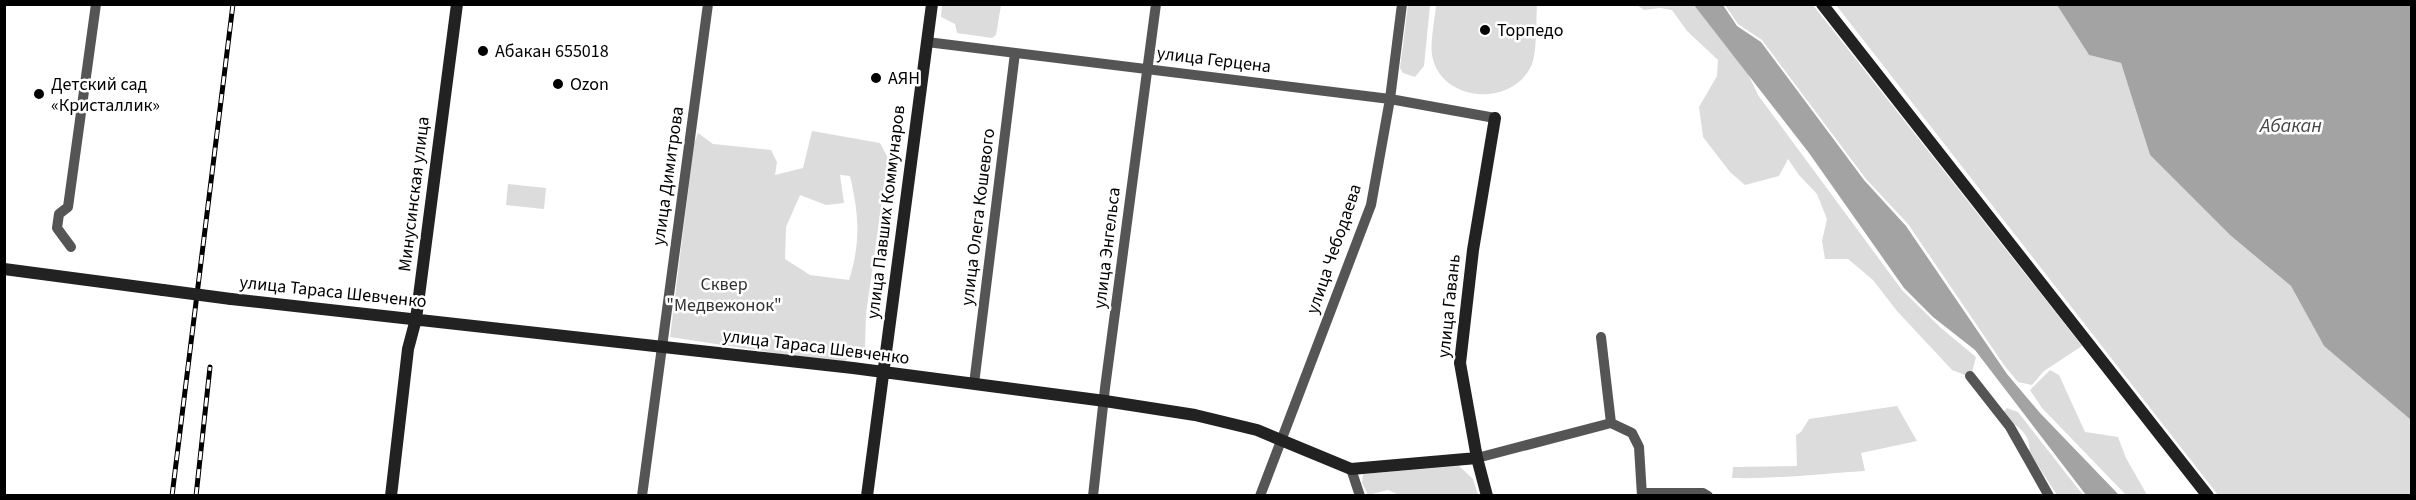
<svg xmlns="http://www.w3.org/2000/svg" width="2416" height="500" font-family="'Source Sans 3',sans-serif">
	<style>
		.green { fill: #dcdcdc; fill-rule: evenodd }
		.water { fill: #a3a3a3 }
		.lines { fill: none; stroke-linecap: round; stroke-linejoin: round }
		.street { stroke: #555; stroke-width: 10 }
		.secondary { stroke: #222; stroke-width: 12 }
		.rail-casing { stroke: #000; stroke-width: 5 }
		.rail { stroke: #fff; stroke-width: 3; stroke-dasharray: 9; stroke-linecap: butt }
		.secondary-bridge { stroke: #222; stroke-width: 12 }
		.poi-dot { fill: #000; stroke: #fff; stroke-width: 2 }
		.labels { text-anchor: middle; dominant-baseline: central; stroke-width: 5; stroke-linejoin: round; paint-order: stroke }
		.poi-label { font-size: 18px; fill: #000; stroke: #fff; text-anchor: start }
		.street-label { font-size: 18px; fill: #000; stroke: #fff }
		.park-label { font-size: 18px; fill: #333; stroke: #fff }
		.water-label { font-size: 20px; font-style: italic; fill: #444; stroke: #fff }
	</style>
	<rect width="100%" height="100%" fill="#fff"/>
	<path class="green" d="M 942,5 L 1001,5 L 996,35 L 992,38 L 957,33 L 955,24 L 941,17 Z
		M 1408,5 L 1430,5 L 1424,66 L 1415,77 L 1403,73 L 1400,68 Z
		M 1436,5 L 1537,5 C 1536,19 1537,53 1532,64 C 1514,108 1440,103 1432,55 C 1430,42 1435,19 1436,5 Z
		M 1637,5 L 1700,5 L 1738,53 L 1758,95 L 1902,290 L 1941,328 L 1976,357 L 1972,372 L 1965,375 L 1952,370 L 1897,311 L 1873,280 L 1848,259 L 1825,259 L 1822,241 L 1827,219 L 1817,194 L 1799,175 L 1788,159 L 1779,176 L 1745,185 L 1730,172 L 1703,137 L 1699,107 L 1717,76 L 1718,60 L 1687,31 L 1672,10 L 1660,8 L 1644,10 Z
		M 1725,5 L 1813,5 L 2082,346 L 2044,371 L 2032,385 L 2018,382 L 2004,365 L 1908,224 L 1866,179 L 1762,40 L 1738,24 Z
		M 1836,5 L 2057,5 L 2089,55 L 2121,63 L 2150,155 L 2230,235 L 2291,286 L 2324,346 L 2411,420 L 2411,495 L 2218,495 Z
		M 812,131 L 880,143 L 888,158 L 866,314 L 865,347 L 842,363 L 670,337 L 694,144 L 698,133 L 713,144 L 771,150 L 777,162 L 775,175 L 803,168 ZM 840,175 L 850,176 C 859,214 861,242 849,280 L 810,275 L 785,259 L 786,227 L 800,195 L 826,205 L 844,203 Z
		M 508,184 L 546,188 L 544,209 L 506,205 Z
		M 2050,370 L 2059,375 L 2085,432 L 2118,437 L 2126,458 L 2147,495 L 2126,495 L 2042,408 L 2030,390 Z
		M 1897,406 L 1917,441 L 1861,453 L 1865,471 C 1820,474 1777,479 1732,478 L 1733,467 L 1797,466 L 1796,435 L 1801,432 L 1809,419 Z
		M 2007,408 L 2018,412 L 2083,495 L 2057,495 L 2029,452 C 2032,436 2018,425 2005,419 L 2003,412 Z
		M 1459,466 L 1473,479 L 1478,495 L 1399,495 L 1388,490 L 1368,495 L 1362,483 L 1363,474 Z"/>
	<path class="water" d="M 1694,5 L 1723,5 L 1737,26 L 1761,42 L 1864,180 L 1906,226 L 2007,374 L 2040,413 L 2119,495 L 2086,495 L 1975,350 L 1933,317 L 1904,288 L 1809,153 Z
		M 2057,5 L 2411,5 L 2411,420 L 2324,346 L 2291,286 L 2230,235 L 2150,155 L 2121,63 L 2089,55 Z"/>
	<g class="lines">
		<path class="street" d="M 927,42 L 1390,99 L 1495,118
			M 71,247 L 57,228 L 59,214 L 68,207 L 96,4
			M 1601,337 L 1611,423 L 1632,433 L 1639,447 L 1642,496
			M 1970,376 L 2010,427 L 2049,496
			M 974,384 L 1015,53
			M 1477,458 L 1611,423
			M 1351,469 L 1360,496
			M 1643,493 L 1703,493 L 1708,496
			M 642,496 L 708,4
			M 1093,496 L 1105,388 L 1156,4
			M 1260,496 L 1371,205 L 1390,99 L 1402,4"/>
		<path class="secondary" d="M 1822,4 L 2208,496
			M 4,269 L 163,290
			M 231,299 L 853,368 L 1105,401 L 1195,415 L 1257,430 L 1351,469 L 1477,458
			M 391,496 L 408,349 L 416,319 L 457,4
			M 867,496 L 932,4
			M 1487,496 L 1477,458 L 1460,363 L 1473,250 L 1495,118"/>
		<defs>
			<path id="rail" d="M 172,496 L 233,4
				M 196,496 L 210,367"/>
		</defs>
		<use href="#rail" class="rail-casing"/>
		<use href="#rail" class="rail"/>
		<path class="secondary-bridge" d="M 163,290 L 231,299"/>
	</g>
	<g class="poi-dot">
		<circle cx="1485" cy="30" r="6"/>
		<circle cx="483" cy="51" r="6"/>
		<circle cx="876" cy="78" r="6"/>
		<circle cx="558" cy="84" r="6"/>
		<circle cx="39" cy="94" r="6"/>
	</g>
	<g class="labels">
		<g class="poi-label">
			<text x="1497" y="30">Торпедо</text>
			<text x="495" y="51">Абакан 655018</text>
			<text x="888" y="78">АЯН</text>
			<text x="51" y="84">Детский сад<tspan x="51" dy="21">«Кристаллик»</tspan></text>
			<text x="570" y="84">Ozon</text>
		</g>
		<g class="street-label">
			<text transform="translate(1214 60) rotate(7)">улица Герцена</text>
			<text transform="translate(668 176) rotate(-82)">улица Димитрова</text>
			<text transform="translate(414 194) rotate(-83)">Минусинская улица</text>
			<text transform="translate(886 212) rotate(-83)">улица Павших Коммунаров</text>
			<text transform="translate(978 217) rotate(-83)">улица Олега Кошевого</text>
			<text transform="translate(1107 248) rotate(-83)">улица Энгельса</text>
			<text transform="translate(1334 249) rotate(-71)">улица Чебодаева</text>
			<text transform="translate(333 292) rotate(6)">улица Тараса Шевченко</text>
			<text transform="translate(1449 306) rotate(-84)">улица Гавань</text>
			<text transform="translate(816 347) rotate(7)">улица Тараса Шевченко</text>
		</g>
		<g class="park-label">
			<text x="724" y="284">Сквер<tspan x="724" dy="21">"Медвежонок"</tspan></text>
		</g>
		<g class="water-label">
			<text x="2291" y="126">Абакан</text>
		</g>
	</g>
	<rect width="2416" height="500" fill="none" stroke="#000000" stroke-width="12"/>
</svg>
